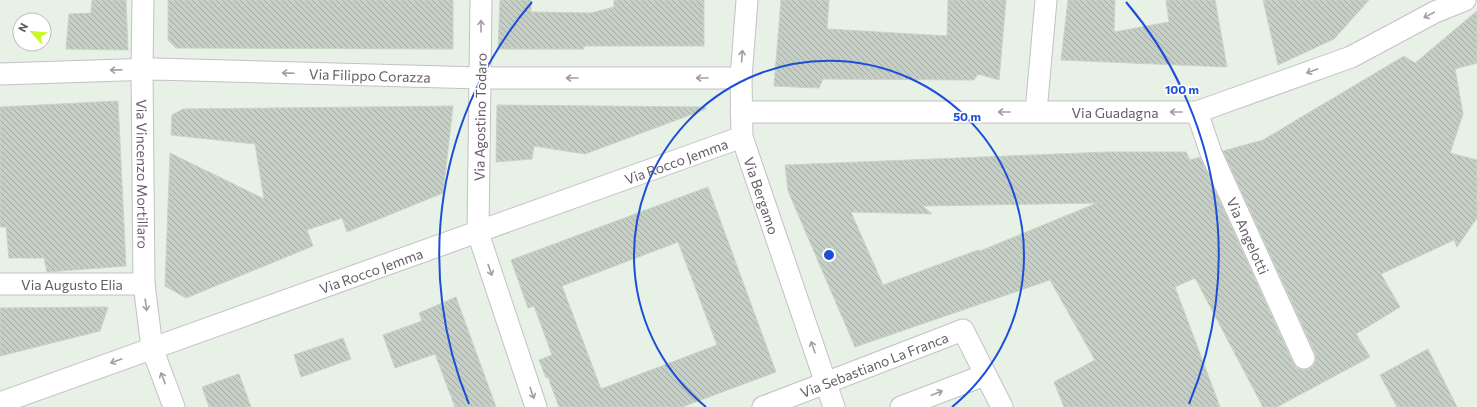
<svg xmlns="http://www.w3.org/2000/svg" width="1477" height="407" font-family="Commissioner,sans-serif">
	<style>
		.building { fill: url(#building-back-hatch); stroke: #c6d6c3; fill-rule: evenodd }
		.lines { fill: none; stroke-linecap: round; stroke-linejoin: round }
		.street-casing { stroke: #c6bfc8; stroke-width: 23 }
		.street { stroke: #fff; stroke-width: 21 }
		.oneway { stroke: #a39ea4 }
		.ring { fill: none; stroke: #1d4ed8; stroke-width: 2 }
		.labels { text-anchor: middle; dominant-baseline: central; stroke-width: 3.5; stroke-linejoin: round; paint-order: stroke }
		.street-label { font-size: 14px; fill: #655d68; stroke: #fff }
		.centre { fill: #1d4ed8; stroke: #fff; stroke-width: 2 }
		.ring-label { font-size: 12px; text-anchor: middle; font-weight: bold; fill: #1d4ed8; stroke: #fff; stroke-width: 3.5; stroke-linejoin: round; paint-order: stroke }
	</style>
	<defs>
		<pattern id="building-back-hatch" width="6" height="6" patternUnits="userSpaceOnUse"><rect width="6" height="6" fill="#c6cfc5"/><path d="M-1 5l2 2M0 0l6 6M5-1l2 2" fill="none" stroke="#a4aba4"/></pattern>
	</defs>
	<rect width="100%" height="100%" fill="#e7f1e6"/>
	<path class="building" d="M 92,0 L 126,0 L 128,50 L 66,49 L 69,14 L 91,13 Z
		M 168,0 L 453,0 L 453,49 L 176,48 L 168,40 Z
		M 500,0 L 531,0 L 531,12 L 591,13 L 614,7 L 614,0 L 704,0 L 704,46 L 584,46 L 584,49 L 498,49 Z
		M 781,0 L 829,0 L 827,29 L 947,36 L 948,0 L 1006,0 L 999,80 L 978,74 L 974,80 L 823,79 L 819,88 L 774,86 Z
		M 1068,0 L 1115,0 L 1114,32 L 1169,22 L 1166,0 L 1215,0 L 1227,67 L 1061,60 Z
		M 1263,0 L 1369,0 L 1334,39 L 1278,65 Z
		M 1477,11 L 1477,63 L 1455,69 L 1463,114 L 1450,153 L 1477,160 L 1477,218 L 1457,247 L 1454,240 L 1381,274 L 1400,307 L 1356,334 L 1370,357 L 1277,407 L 1263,407 L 1195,278 L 1175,287 L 1220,407 L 1064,407 L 1054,382 L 1095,360 L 1050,280 L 855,347 L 788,191 L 785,165 L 1107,152 L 1186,152 L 1190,160 L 1200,157 L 1293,363 L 1297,368 L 1303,370 L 1309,369 L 1314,365 L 1316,359 L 1315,353 L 1223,151 L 1263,140 L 1404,56 L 1415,63 ZM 1097,203 L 980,251 L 978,250 L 883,285 L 851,212 L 932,214 L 923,206 Z
		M 118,101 L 126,266 L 47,272 L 44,258 L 9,258 L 6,227 L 0,227 L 0,107 Z
		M 497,105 L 705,107 L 706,109 L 585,154 L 534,146 L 532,159 L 496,162 Z
		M 453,106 L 443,193 L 347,232 L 342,218 L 307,230 L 313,246 L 186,298 L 165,286 L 170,153 L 264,199 L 255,144 L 171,135 L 172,115 L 183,109 Z
		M 708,187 L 776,372 L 682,407 L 559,407 L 548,377 L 546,378 L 539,360 L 552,355 L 534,306 L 528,308 L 511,260 ZM 678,242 L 717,345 L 601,389 L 562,286 Z
		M 456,297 L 496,407 L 455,407 L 435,354 L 395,368 L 383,335 L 422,321 L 419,313 Z
		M 108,307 L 100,331 L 0,356 L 0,308 Z
		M 343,338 L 351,359 L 301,377 L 294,355 Z
		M 1428,349 L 1457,407 L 1397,407 L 1380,375 Z
		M 239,374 L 251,407 L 209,407 L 202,387 Z"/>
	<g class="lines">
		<defs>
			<g id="street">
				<path id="s1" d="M 143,0 L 142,69 L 144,284 L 152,348 L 174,407"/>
				<path d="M 481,0 L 478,233 L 536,407"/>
				<path id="s2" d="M 747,0 L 741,78 L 742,137 L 834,407"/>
				<path id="s3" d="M 0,74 L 154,69 L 481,78 L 741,78"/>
				<path id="s4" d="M 741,112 L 1197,112 L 1351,57 L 1435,12 L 1465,0"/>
				<path d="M 1036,112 L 1046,0"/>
				<path id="s5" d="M 1197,112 L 1211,153 L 1304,358"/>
				<path id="s6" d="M 0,284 L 144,284"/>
				<path id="s7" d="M 0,403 C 247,314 495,227 742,137"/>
				<path id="s8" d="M 763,407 L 963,330 L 1002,407"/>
				<path d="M 901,407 L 985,375"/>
			</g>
		</defs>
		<use href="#street" class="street-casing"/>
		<use href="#street" class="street"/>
	</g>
	<defs><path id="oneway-shaft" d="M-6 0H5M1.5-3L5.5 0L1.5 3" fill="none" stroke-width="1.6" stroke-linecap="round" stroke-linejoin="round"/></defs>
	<g class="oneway">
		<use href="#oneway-shaft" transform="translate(1429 15) rotate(152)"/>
		<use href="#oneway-shaft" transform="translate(481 26) rotate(-90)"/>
		<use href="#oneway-shaft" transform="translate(742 56) rotate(-86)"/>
		<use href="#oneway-shaft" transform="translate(116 70) rotate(178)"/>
		<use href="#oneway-shaft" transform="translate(1312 71) rotate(160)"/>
		<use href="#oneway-shaft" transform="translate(288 73) rotate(-178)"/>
		<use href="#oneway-shaft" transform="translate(572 78) rotate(-180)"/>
		<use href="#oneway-shaft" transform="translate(702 78) rotate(-180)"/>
		<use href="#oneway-shaft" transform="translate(1004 112) rotate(-180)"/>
		<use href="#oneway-shaft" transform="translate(1176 112) rotate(180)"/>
		<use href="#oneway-shaft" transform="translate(490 270) rotate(71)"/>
		<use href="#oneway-shaft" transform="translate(146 305) rotate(82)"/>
		<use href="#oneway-shaft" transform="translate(813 347) rotate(-109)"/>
		<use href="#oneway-shaft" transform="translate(116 361) rotate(160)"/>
		<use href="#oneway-shaft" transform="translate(163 378) rotate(-111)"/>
		<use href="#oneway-shaft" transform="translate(532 393) rotate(71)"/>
		<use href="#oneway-shaft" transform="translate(937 393) rotate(-21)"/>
	</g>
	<g class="ring">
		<path d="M706 407A195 195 0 1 1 952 407"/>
		<path d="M469 404A390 390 0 0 1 532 2M1126 2A390 390 0 0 1 1189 404"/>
	</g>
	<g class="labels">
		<g class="street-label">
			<text stroke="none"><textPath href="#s3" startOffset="370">Via Filippo Corazza</textPath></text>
			<text stroke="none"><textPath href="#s4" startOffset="374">Via Guadagna</textPath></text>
			<text transform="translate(480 117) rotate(-89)">Via Agostino Todaro</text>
			<text stroke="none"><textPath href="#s7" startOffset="718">Via Rocco Jemma</textPath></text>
			<text stroke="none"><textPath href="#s1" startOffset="174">Via Vincenzo Mortillaro</textPath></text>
			<text stroke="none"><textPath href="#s2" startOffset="199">Via Bergamo</textPath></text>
			<text stroke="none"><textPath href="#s5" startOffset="134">Via Angelotti</textPath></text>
			<text stroke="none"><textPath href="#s7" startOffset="394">Via Rocco Jemma</textPath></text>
			<text stroke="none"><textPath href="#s6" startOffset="72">Via Augusto Elia</textPath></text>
			<text stroke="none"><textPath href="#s8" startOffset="119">Via Sebastiano La Franca</textPath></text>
		</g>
	</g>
	<circle cx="829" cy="255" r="6" class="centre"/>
	<g class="ring-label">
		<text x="1182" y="94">100 m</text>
		<text x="967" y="121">50 m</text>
	</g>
	<g transform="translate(32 32) rotate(297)"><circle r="19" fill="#ffffff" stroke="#c1bec3"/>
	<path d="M0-3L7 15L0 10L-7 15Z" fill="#c8f824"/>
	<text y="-6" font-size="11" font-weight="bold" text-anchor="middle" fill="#655d68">N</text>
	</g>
</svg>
